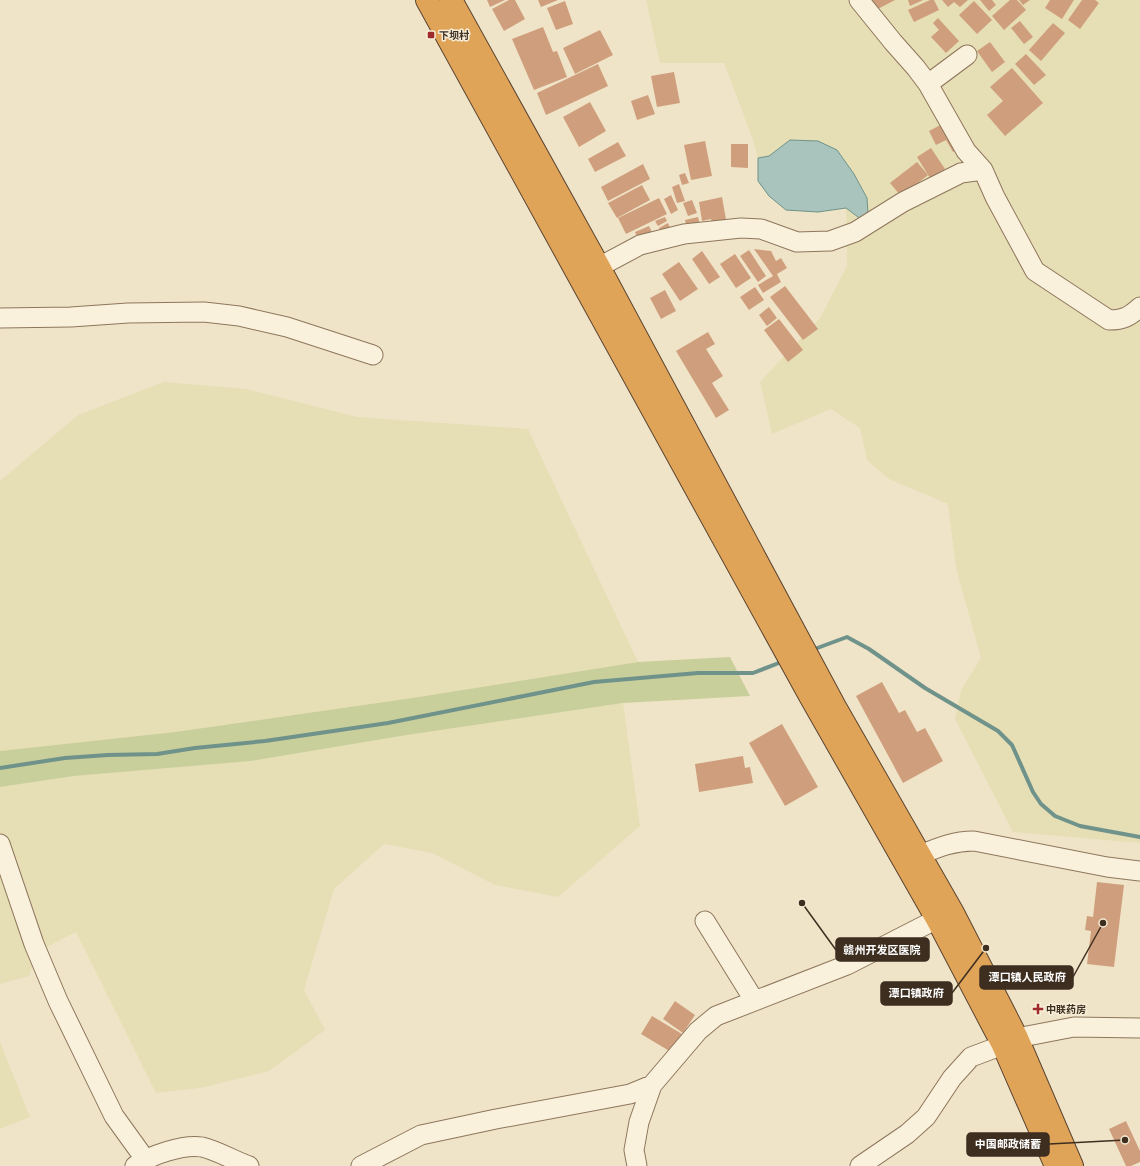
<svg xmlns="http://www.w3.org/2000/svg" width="1140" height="1166" font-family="'Crimson Pro','Noto Sans SC',serif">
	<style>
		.farmland { fill: #e6deb5 }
		.green { fill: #c9cf9b }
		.water { fill: #a9c4bc; stroke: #6f938a }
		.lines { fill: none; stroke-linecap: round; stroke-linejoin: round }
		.stream { stroke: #6f938a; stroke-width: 4 }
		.building { fill: #cf9f7d }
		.minor-casing { stroke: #8d765c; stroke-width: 21 }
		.highway-casing { stroke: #5b4430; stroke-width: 24 }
		.minor { stroke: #faf1dc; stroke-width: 19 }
		.highway { stroke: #e0a458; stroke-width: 22 }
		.poi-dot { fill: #9e2a2b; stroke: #f7eed8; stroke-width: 1.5 }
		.labels { text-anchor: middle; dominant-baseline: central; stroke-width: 3; stroke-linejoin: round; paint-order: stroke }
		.poi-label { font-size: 10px; font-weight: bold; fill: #3d2e20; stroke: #f7eed8; text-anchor: start }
		.leader { fill: none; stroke: #3d2e20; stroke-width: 1.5 }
		.callout-dot { fill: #3d2e20; stroke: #f7eed8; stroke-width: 1.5 }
		.callout { fill: #3d2e20; stroke: #3d2e20; stroke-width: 1.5 }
		.callout-label { font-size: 11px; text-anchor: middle; font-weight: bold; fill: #fff }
	</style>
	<rect width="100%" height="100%" fill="#f0e4c8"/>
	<path class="farmland" d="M 646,0 L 1140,0 L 1140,843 L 1013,832 L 955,719 L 961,690 L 981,658 L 956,568 L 948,504 L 889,479 L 867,460 L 860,428 L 831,409 L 772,434 L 760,382 L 820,318 L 847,266 L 846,208 L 818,212 L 786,210 L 769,196 L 758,181 L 758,158 L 752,137 L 724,63 L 660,63 Z
		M 164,382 L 246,389 L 357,417 L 528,429 L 638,662 L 412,698 L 175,732 L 0,751 L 0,481 L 78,415 Z
		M 623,703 L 640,826 L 558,897 L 495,885 L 432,853 L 384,844 L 334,889 L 304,990 L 325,1030 L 269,1071 L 200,1088 L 156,1093 L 76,932 L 37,952 L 29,976 L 0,984 L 0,787 L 74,776 L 251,761 L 407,735 Z
		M 0,1042 L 30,1117 L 0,1129 Z"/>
	<path class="green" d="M 730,657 L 750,696 L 623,703 L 407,735 L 251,761 L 74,776 L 0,787 L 0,751 L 175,732 L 412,698 L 638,662 Z"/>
	<path class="water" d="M 790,140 L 818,141 L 837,150 L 854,174 L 867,198 L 868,213 L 862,220 L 846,208 L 818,212 L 786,210 L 769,196 L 758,181 L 758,158 L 769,156 Z"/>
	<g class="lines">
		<path class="stream" d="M 812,650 L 847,637 L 869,649 L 925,688 L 998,731 L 1012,745 L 1033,792 L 1041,804 L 1055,816 L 1080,826 L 1140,837
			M 0,768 L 65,758 L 108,755 L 157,754 L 195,748 L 265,741 L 388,723 L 594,682 L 698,673 L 753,673 L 784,661"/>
	</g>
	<path class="building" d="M 487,0 L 505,0 L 490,7 Z
		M 509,0 L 515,0 L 525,19 L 504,31 L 492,9 Z
		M 538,0 L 558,0 L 541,7 Z
		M 869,0 L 895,0 L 874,11 Z
		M 908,0 L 923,0 L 910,6 Z
		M 930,0 L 934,0 L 939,10 L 914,22 L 908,10 Z
		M 942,0 L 968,0 L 960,7 L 954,2 L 948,7 Z
		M 980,0 L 992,0 L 996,5 L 989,11 Z
		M 1010,0 L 1017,0 L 1026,10 L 1004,30 L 992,16 Z
		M 1019,0 L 1030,0 L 1023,5 Z
		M 1050,0 L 1074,0 L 1062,19 L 1045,8 Z
		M 1082,0 L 1095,0 L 1099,3 L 1080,29 L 1068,20 Z
		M 565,1 L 573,24 L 556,30 L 547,8 Z
		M 974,1 L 992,20 L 977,34 L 959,15 Z
		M 938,18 L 959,41 L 946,53 L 931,37 L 939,30 L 933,23 Z
		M 1020,21 L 1033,37 L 1024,44 L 1011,28 Z
		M 1053,23 L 1065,33 L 1041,61 L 1029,50 Z
		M 543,27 L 553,52 L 557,51 L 567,77 L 534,90 L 512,39 Z
		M 600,30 L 613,55 L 575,74 L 563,48 Z
		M 990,42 L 1005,62 L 992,72 L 977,51 Z
		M 1026,54 L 1046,75 L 1034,85 L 1015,64 Z
		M 598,64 L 608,86 L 546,115 L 537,93 Z
		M 1012,68 L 1043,103 L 1005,136 L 987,115 L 1003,101 L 990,87 Z
		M 674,72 L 680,103 L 657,107 L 651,76 Z
		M 648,95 L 655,114 L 637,120 L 631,101 Z
		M 590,102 L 606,131 L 579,147 L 563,117 Z
		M 950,120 L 964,146 L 953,152 L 946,140 L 936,145 L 929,131 Z
		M 705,141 L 712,176 L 691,180 L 684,145 Z
		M 618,142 L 626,156 L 595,172 L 588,159 Z
		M 731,144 L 748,144 L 748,168 L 731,167 Z
		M 931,148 L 945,169 L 930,178 L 917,157 Z
		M 917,162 L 928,175 L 901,196 L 890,183 Z
		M 643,164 L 650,179 L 608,201 L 601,187 Z
		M 685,173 L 689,183 L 682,185 L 679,175 Z
		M 679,184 L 685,201 L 677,203 L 672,187 Z
		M 642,185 L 650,200 L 617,218 L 608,203 Z
		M 671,195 L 678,210 L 671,214 L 664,199 Z
		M 722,197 L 727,225 L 713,228 L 711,219 L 702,221 L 699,202 Z
		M 659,198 L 667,214 L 626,234 L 618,218 Z
		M 692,200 L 697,213 L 688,216 L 683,203 Z
		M 665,217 L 667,221 L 658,226 L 655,221 Z
		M 698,217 L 701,228 L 687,231 L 685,220 Z
		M 668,223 L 670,228 L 661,232 L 659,228 Z
		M 649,226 L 652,232 L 638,239 L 635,232 Z
		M 754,249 L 771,251 L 776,261 L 781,258 L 787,268 L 777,274 L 781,282 L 763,293 L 758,285 L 773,276 Z
		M 749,250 L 766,276 L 758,282 L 740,256 Z
		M 702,251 L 720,277 L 709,284 L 692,259 Z
		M 735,254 L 751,278 L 736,288 L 720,264 Z
		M 679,262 L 698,289 L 680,301 L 662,274 Z
		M 785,286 L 818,329 L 803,340 L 770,297 Z
		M 755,287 L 764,300 L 749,310 L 740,297 Z
		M 665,290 L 676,311 L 661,319 L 650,298 Z
		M 769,307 L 777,318 L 767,326 L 759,315 Z
		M 779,319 L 803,350 L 788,362 L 764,330 Z
		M 708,332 L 715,344 L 706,349 L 723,376 L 712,383 L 729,410 L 716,418 L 676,351 Z
		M 882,682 L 899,713 L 905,710 L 917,732 L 925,728 L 943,761 L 903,783 L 856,696 Z
		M 782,724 L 818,787 L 785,806 L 749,743 Z
		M 743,756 L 745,768 L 750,767 L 753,783 L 699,792 L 695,764 Z
		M 1097,882 L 1124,885 L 1114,967 L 1087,964 L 1091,931 L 1085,930 L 1087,916 L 1093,917 Z
		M 675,1001 L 695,1015 L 683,1033 L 663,1019 Z
		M 652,1016 L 682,1034 L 671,1052 L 641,1034 Z
		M 1126,1121 L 1140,1151 L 1140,1162 L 1131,1166 L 1126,1166 L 1109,1129 Z"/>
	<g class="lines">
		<defs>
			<path id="minor" d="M 859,0 L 893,42 L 916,68 L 928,84 L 966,151 L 983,170
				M 928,84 L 967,55
				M 587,275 L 599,267 L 640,245 L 684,234 L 741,228 L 761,229 L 797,242 L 830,241 L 855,232 L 903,202 L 961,173 L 983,170 L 995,197 L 1035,271 L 1109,320 C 1123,320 1129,317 1140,307
				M 0,318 L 71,317 L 128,313 L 204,312 L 239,316 L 287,327 L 373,355
				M 0,844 L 34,944 L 58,1001 L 114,1116 L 145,1159
				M 920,855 C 939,847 954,841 974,841 L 1107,867 L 1140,871
				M 705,921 L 754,1000
				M 1017,1038 L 1074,1027 L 1140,1028
				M 135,1166 C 151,1155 183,1144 202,1147 C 216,1150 235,1161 249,1166
				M 361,1166 L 421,1135 L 496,1119 L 630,1094 L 652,1085
				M 637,1166 L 634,1150 L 639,1122 L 652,1085 L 698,1031 L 716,1016 L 847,965 L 937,919
				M 860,1166 L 907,1134 L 926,1117 L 952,1078 L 971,1057 L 1003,1045"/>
			<path id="highway" d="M 427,0 L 810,696 L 937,919 L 1003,1045 L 1056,1166
				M 451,0 L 599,267 L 835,707 L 953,913 L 1017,1038 L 1072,1166"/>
		</defs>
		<use href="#minor" class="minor-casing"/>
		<use href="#highway" class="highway-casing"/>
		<use href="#minor" class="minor"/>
		<use href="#highway" class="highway"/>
	</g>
	<g class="poi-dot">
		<rect x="427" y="31" width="8" height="8" rx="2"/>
		<path d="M1036 1003h4v4h4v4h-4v4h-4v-4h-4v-4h4z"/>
	</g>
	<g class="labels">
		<g class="poi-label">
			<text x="439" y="35">下坝村</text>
			<text x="1046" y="1009">中联药房</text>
		</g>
	</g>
	<path class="leader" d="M802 903L836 950M1103 923L1073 977M986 948L952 993M1125 1140L1049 1144"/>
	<g class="callout-dot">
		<circle cx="802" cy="903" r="4"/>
		<circle cx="1103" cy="923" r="4"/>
		<circle cx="986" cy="948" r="4"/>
		<circle cx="1125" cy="1140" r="4"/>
	</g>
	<g class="callout">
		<rect x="836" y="938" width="93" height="23" rx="4"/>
		<rect x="980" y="966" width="93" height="23" rx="4"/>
		<rect x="881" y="982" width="71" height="23" rx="4"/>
		<rect x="967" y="1133" width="82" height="23" rx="4"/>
	</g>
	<g class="callout-label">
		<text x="882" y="954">赣州开发区医院</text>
		<text x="1027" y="981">潭口镇人民政府</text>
		<text x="916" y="997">潭口镇政府</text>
		<text x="1008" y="1148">中国邮政储蓄</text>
	</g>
</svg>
